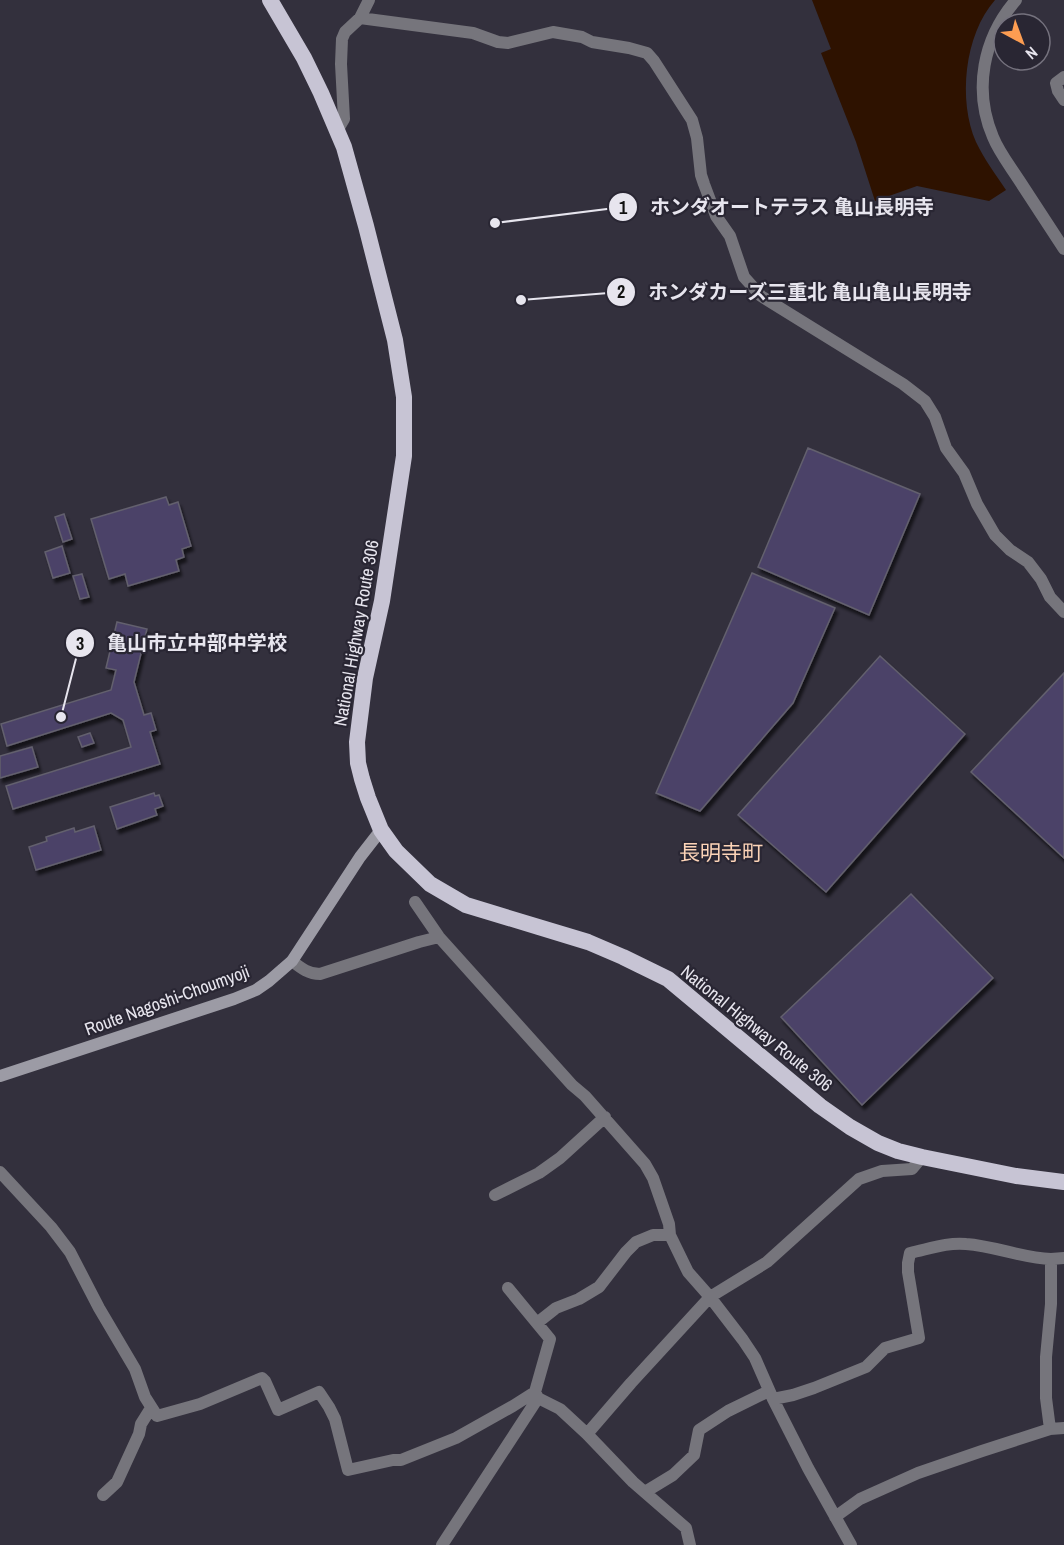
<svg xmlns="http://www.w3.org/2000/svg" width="1064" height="1545" font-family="'Archivo Narrow','Noto Sans JP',sans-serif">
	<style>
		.water { fill: #2e1200 }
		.building { fill: #4b4367; stroke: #63606e; stroke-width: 1.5; filter: url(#shadow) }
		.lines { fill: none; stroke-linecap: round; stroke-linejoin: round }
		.minor { stroke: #76757c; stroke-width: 12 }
		.secondary { stroke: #9c9ba5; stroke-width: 12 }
		.trunk { stroke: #c7c4d4; stroke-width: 16 }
		.labels { text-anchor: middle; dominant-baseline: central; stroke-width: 4.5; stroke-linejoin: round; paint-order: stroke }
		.street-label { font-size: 18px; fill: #e7e5ee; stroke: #292633 }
		.quarter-label { font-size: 21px; fill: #fcd3b7; stroke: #292633 }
		.leader { fill: none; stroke: #e7e5ee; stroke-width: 2 }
		.callout-dot { fill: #e7e5ee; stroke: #292633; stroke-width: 2 }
		.mark-label { font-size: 18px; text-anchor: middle; font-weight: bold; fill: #111 }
		.callout-label { font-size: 20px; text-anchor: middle; font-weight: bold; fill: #e7e5ee; stroke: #292633; stroke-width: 4.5; stroke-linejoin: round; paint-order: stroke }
	</style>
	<defs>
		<filter id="shadow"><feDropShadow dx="2.5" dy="4.5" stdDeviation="1.5" flood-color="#0009"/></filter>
	</defs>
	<rect width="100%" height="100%" fill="#33303d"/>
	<path class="water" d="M 812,0 L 995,0 C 964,35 958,101 976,142 C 984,159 996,175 1006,190 L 989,201 L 917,186 L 875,201 L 856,142 L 821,53 L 831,49 Z"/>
	<path class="building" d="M 808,448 L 920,494 L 869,615 L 758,567 Z
		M 166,497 L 169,505 L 178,502 L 191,546 L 182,549 L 184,557 L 176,560 L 179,571 L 128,586 L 125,574 L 109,579 L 91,519 Z
		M 64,514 L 72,539 L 63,542 L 55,517 Z
		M 62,546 L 70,573 L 53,578 L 45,552 Z
		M 752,573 L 835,608 L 793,703 L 700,811 L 656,793 Z
		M 82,574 L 89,597 L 80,599 L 73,576 Z
		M 117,622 L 147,629 L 134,682 L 144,715 L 151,713 L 156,730 L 150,732 L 160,764 L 13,809 L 6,786 L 131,747 L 123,720 L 111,713 L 7,746 L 1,724 L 111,690 L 116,670 L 106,668 Z
		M 880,656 L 965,734 L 826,892 L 738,815 Z
		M 1064,673 L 1064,858 L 971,772 Z
		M 90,733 L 94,743 L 82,747 L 78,737 Z
		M 32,747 L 38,767 L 0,778 L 0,756 Z
		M 154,793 L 155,796 L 159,795 L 163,806 L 155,809 L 157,815 L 117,829 L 110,807 Z
		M 94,826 L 101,850 L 36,870 L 29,847 L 47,841 L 46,837 L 74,828 L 75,832 Z
		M 911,894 L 993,978 L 862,1105 L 781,1017 Z"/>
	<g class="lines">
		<path class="minor" d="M 1016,0 C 983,38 973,90 993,137 C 999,152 1010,166 1019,180 C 1034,203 1049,226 1064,249
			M 360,18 L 369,0
			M 1064,77 L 1056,83 L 1058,91 L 1064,100
			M 337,131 L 344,119 L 341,64 L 342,39 L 345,32 L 360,18 L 473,33 L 498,42 L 508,43 L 553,32 L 582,37 L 592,42 L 629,48 L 647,53 L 654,61 L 692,120 L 697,138 L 701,175 L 704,184 L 716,216 L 730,236 L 744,277 L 761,296 L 903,384 L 925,401 L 935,417 L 946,448 L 964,473 L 977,504 L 995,535 L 1010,550 L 1028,562 L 1041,579 L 1050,597 L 1064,612
			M 415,902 L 439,937 L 572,1085 L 585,1096 L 645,1164 L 653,1178 L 669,1224 L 670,1235 L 688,1272 L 710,1297 L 743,1340 L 755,1358 L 773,1399 L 808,1468 L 851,1545
			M 292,961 C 301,968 308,974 320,974 L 419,942 L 439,937
			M 0,1172 L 51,1227 L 70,1252 L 99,1308 L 135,1369 L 145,1397 L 157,1416 L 200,1404 L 262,1378 L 265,1381 L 278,1410 L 319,1392 L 329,1407 L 335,1419 L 348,1470 L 393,1460 L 401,1460 L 456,1438 L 513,1406 L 535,1392 L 538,1398 L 560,1409 L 587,1434 L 631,1383 L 710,1297 L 767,1262 L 859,1179 L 882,1171 L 912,1169 L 922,1157
			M 495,1195 L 539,1173 L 560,1158 L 605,1117
			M 508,1288 L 550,1339 L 535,1392
			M 537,1323 L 556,1308 L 579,1299 L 599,1287 L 626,1252 L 636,1242 L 653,1235 L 670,1235
			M 773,1399 L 793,1395 L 814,1388 L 866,1367 L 885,1348 L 919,1338 L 908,1272 L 908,1263 L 910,1253 C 929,1249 948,1242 966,1244 C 995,1246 1022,1258 1051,1259
			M 1050,1429 L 1046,1398 L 1046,1357 L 1051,1304 L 1051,1259 L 1064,1258
			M 587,1434 L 633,1482 L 686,1528 L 690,1545
			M 645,1492 L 673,1475 L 694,1455 L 699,1430 L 728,1411 L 769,1391
			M 103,1495 L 117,1482 L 139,1434 L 141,1424 L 151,1408
			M 835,1517 L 860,1499 L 918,1473 L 982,1451 L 1050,1429 L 1064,1428
			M 442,1545 L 538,1398"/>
		<path class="secondary" d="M 0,1076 L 234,999 L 256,990 L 269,981 L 292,961 L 360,857 L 381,830"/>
		<path class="trunk" d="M 270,0 L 304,58 L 321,93 L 344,147 L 366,226 L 395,340 L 404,397 L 404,456 L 382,601 L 365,678 L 357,742 L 358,763 L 362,779 L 368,798 L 381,830 L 396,851 L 430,884 L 466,905 L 588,942 L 623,957 L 668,979 L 820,1106 L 850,1127 L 878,1143 L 898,1151 L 922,1157 L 1016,1176 L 1064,1182"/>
	</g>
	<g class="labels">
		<g class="street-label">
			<text transform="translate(356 633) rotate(-80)">National Highway Route 306</text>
			<text transform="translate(167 1000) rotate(-20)">Route Nagoshi-Choumyoji</text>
			<text transform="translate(757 1028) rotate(39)">National Highway Route 306</text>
		</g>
		<g class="quarter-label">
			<text x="721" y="852">長明寺町</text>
		</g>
	</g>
	<path class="leader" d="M495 223L623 207M521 300L621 292M61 717L80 643"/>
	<g class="callout-dot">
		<circle cx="495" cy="223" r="6"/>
		<circle cx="521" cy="300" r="6"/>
		<circle cx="61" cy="717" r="6"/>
		<circle cx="623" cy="207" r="15"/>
		<circle cx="621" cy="292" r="15"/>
		<circle cx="80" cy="643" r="15"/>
	</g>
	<g class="mark-label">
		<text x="623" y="214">1</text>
		<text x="621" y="298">2</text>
		<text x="80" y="650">3</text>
	</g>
	<g class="callout-label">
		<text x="792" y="214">ホンダオートテラス 亀山長明寺</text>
		<text x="810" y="299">ホンダカーズ三重北 亀山亀山長明寺</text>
		<text x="197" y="650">亀山市立中部中学校</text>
	</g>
	<g transform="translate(1022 42) rotate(139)"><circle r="28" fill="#292633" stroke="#75727e" stroke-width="1.5"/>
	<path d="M0-4.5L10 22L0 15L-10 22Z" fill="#fc9d52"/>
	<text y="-9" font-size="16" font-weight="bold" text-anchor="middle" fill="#e7e5ee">N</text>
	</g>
</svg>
